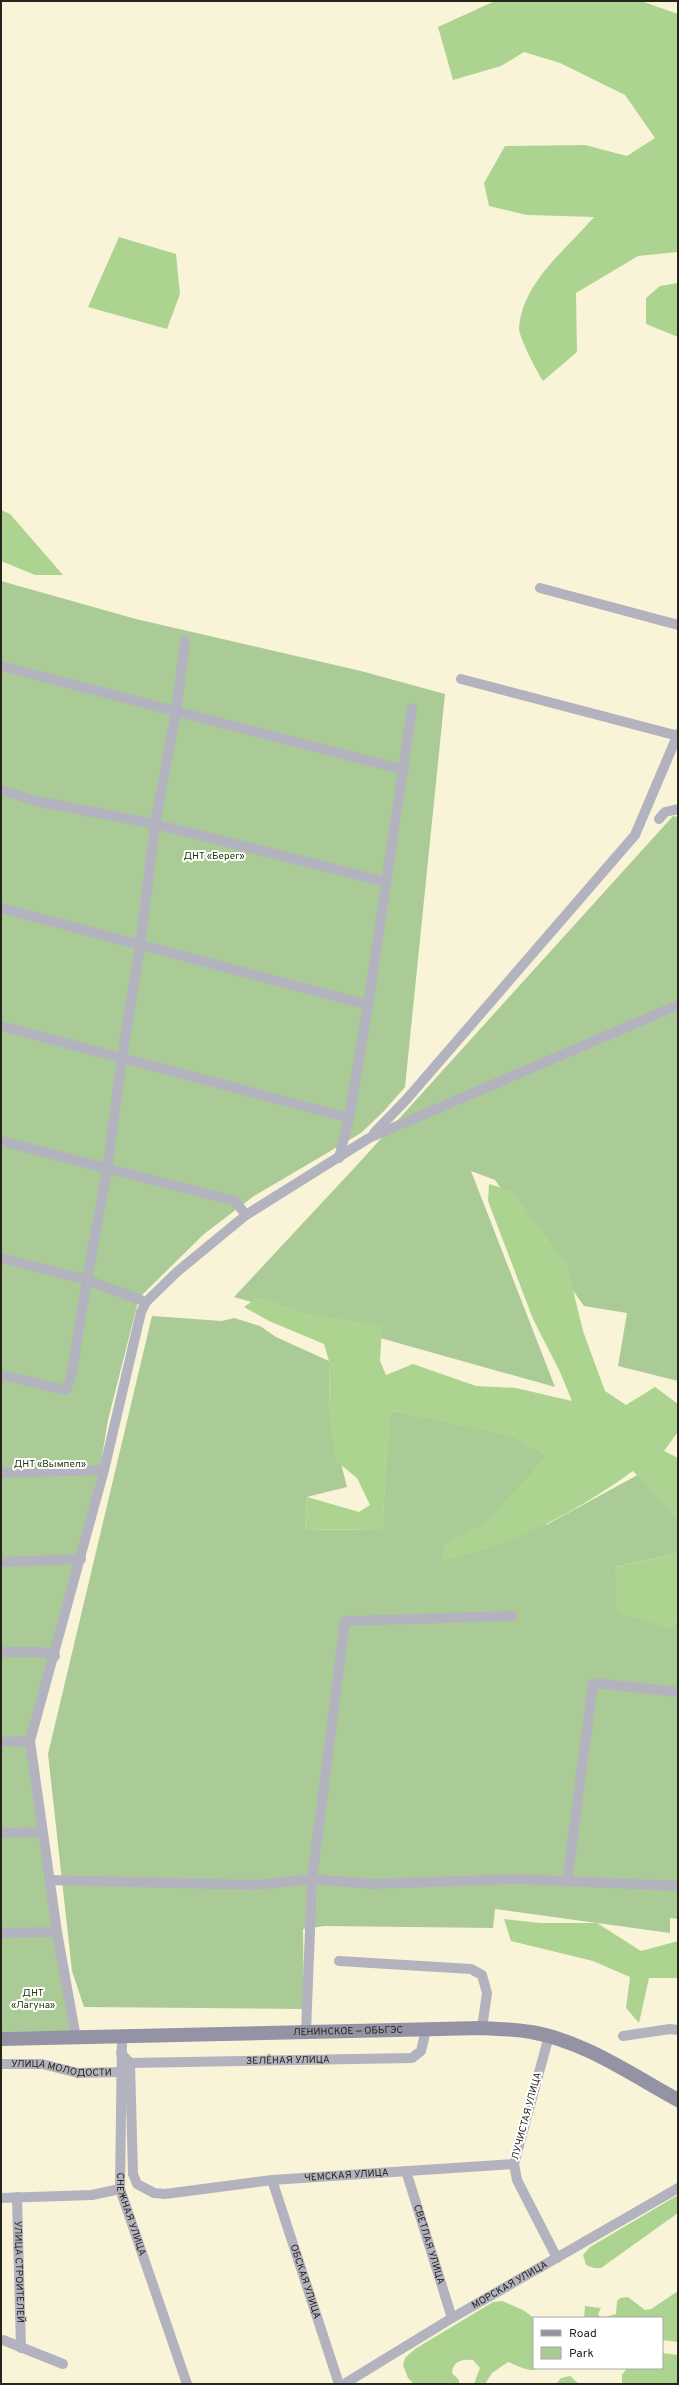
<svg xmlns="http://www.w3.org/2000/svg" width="679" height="2385" font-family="Overpass,sans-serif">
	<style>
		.green { fill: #abcb96 }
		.forest { fill: #acd490 }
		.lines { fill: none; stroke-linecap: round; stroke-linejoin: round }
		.minor { stroke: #b3b3bf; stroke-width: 10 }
		.secondary { stroke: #9493a5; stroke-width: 14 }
		.labels { text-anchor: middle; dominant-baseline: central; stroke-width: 4; stroke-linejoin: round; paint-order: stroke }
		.park-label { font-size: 10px; fill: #203908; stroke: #fff }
		.street-label { font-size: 10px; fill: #27251b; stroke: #fff }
	</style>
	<rect width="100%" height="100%" fill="#f9f4d7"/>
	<path class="green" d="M 1,581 L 136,619 L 361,671 L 445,694 L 405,1087 L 384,1111 L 361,1133 L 254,1196 L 204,1234 L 139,1298 L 108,1420 L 101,1462 L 26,1746 L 71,2031 L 1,2032 Z
		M 673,816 L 678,817 L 678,1381 L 618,1366 L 627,1313 L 584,1306 L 495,1180 L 471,1171 L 555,1387 L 234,1297 L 358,1164 Z
		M 152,1316 L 222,1321 L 234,1318 L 260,1326 L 276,1337 L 329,1361 L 330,1419 L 347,1487 L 307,1497 L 305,1530 L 382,1529 L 390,1411 L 503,1427 L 559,1453 L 546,1525 L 643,1472 L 678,1512 L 678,1553 L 615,1567 L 669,1628 L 678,1621 L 678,1919 L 670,1918 L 670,1933 L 495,1909 L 493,1928 L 325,1926 L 303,1929 L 304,2009 L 84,2007 L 72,1971 L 48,1754 Z"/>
	<path class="forest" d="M 495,1 L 641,1 L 678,14 L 678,252 L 638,256 L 576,293 L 577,352 L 543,381 C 538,374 519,337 519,329 C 522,282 566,250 594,217 L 527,215 L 489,206 L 484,183 L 505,146 L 585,145 L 627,156 L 655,138 L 625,95 L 560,63 L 524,52 L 501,66 L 453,80 L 438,27 Z
		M 119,237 L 176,254 L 180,294 L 167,329 L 88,307 Z
		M 678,283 L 678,337 L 646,324 L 646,298 L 660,286 Z
		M 1,510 L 10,514 L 63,575 L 35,575 L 1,561 Z
		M 489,1184 L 512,1191 L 567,1265 L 583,1331 L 605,1391 L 626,1405 L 655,1387 L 678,1404 L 678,1432 L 664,1451 L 678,1458 L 678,1520 L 633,1471 C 575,1513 512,1546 442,1561 L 444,1545 L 485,1523 L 547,1456 L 511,1436 L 391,1411 L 382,1529 L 305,1530 L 307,1497 L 359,1512 L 370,1505 L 357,1478 L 335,1460 L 330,1419 L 329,1361 L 324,1344 L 269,1321 L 244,1307 L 258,1297 L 305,1313 L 382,1326 L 380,1361 L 386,1375 L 413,1364 L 476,1386 L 516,1388 L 572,1401 L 560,1372 L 533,1319 L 488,1201 Z
		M 678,1553 L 678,1621 L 669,1628 L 617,1613 L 615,1567 Z
		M 504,1919 L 540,1923 L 597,1923 L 641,1951 L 678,1941 L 678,1978 L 649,1978 L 639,2023 L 626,2008 L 630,1977 L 593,1961 L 511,1941 Z
		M 678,2195 L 678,2213 L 601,2268 L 594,2268 L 586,2265 L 583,2255 L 590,2247 Z
		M 678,2291 L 678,2342 L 662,2340 L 662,2318 L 602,2318 L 616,2314 L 617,2301 L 620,2298 L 628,2297 L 645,2310 L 651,2309 Z
		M 502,2301 L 523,2310 L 534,2318 L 534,2368 L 538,2368 C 530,2374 517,2365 508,2362 L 492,2373 L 485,2384 L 474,2384 L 480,2368 L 473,2360 C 462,2359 453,2361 452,2373 L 459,2380 L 459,2384 L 414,2384 L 408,2378 L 403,2365 L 405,2358 L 415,2349 L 493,2302 Z
		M 585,2306 L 601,2308 L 598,2314 L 601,2318 L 584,2318 Z
		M 662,2353 L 678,2355 L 678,2384 L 622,2384 L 622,2375 L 627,2368 L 662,2368 Z
		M 570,2376 L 579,2384 L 556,2384 L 561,2378 Z"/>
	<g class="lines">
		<g class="minor">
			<path d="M 540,588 L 678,625"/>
			<path d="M 1,666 L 404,770"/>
			<path d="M 461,679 L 678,736"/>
			<path d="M 1,790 L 36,801 L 155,824 L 387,882"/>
			<path d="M 659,819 L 665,812 L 678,809"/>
			<path d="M 1,908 L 368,1005"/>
			<path d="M 1,1026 L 349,1118"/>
			<path d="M 374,1133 L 406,1100 L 635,835 L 678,734"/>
			<path d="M 1,1141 L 235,1201 L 246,1215"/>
			<path d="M 339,1158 L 349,1118 L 368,1005 L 412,708"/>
			<path d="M 1,1258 L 87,1280 L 71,1377 L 66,1390 L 1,1375"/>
			<path d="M 146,1302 L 87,1280 L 107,1170 L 122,1058 L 140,946 L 155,824 L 176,712 L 185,641"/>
			<path d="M 1,1473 L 104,1470"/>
			<path d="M 1,1562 L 81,1559"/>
			<path d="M 1,1652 L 42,1652 L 55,1656"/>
			<path d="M 1,1742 L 30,1741"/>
			<path d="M 1,1833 L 42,1832"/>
			<path d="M 49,1880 L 256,1885 L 312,1879 L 372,1884 L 516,1879 L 678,1886"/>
			<path d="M 567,1882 L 593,1683 L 678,1692"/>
			<path d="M 1,1933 L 57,1932"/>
			<path d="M 339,1961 L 471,1969 L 482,1975 L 487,1993 L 482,2028"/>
			<path d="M 306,2032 L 312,1879 L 345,1621 L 513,1616"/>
			<path id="s1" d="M 122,2036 L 120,2189 L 187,2384"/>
			<path d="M 549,2036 L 514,2164 L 517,2180 L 557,2258"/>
			<path d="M 623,2036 L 670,2029 L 678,2030"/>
			<path d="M 76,2038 L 57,1932 L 30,1741 L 104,1470 L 141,1312 L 146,1302 L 178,1271 L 246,1215 L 369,1138 L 678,1005"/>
			<path id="s2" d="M 121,2053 L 130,2063 L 133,2174 L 137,2184 L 154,2193 L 165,2194 L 272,2180 L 514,2164"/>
			<path id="s3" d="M 130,2063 L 412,2058 L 421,2051 L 426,2030"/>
			<path id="s4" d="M 1,2064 L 42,2064 L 78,2073 L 121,2072"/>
			<path id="s5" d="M 406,2171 L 452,2318"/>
			<path id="s6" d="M 272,2180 L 339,2384"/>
			<path id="s7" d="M 17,2197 L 21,2348"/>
			<path d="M 1,2198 L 92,2195 L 120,2189"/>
			<path d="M 3,2340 L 63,2364"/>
			<path id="s8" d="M 344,2384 L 452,2318 L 678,2188"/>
		</g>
		<path class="secondary" id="s9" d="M 1,2039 L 482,2028 C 498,2029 515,2029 531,2032 C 584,2041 632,2075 678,2100"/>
	</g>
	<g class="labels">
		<g class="park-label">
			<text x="214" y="856">ДНТ «Берег»</text>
			<text x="50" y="1464">ДНТ «Вымпел»</text>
			<text x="33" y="1993">ДНТ<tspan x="33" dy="12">«Лагуна»</tspan></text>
		</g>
		<g class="street-label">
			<text stroke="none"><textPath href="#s9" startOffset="347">ЛЕНИНСКОЕ — ОБЬГЭС</textPath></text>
			<text stroke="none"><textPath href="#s3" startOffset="158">ЗЕЛЁНАЯ УЛИЦА</textPath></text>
			<text stroke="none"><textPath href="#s4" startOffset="61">УЛИЦА МОЛОДОСТИ</textPath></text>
			<text transform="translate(527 2116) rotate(-75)">ЛУЧИСТАЯ УЛИЦА</text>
			<text stroke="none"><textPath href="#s2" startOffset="348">ЧЕМСКАЯ УЛИЦА</textPath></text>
			<text stroke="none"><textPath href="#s1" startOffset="180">СНЕЖНАЯ УЛИЦА</textPath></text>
			<text stroke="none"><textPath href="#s5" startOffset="77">СВЕТЛАЯ УЛИЦА</textPath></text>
			<text stroke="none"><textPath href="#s7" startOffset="75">УЛИЦА СТРОИТЕЛЕЙ</textPath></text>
			<text stroke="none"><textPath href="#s6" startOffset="107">ОБСКАЯ УЛИЦА</textPath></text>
			<text stroke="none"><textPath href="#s8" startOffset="193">МОРСКАЯ УЛИЦА</textPath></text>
		</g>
	</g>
	<rect width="679" height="2385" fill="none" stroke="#27251b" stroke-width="4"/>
	<rect x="533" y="2317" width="130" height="52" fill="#ffffff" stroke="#a9a8a4"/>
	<rect x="541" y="2330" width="20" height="6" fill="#9493a5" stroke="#a9a8a4"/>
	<text x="569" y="2337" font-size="12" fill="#27251b">Road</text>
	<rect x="541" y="2347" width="20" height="12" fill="#abcb96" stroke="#a9a8a4"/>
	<text x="569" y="2357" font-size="12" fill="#27251b">Park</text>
</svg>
